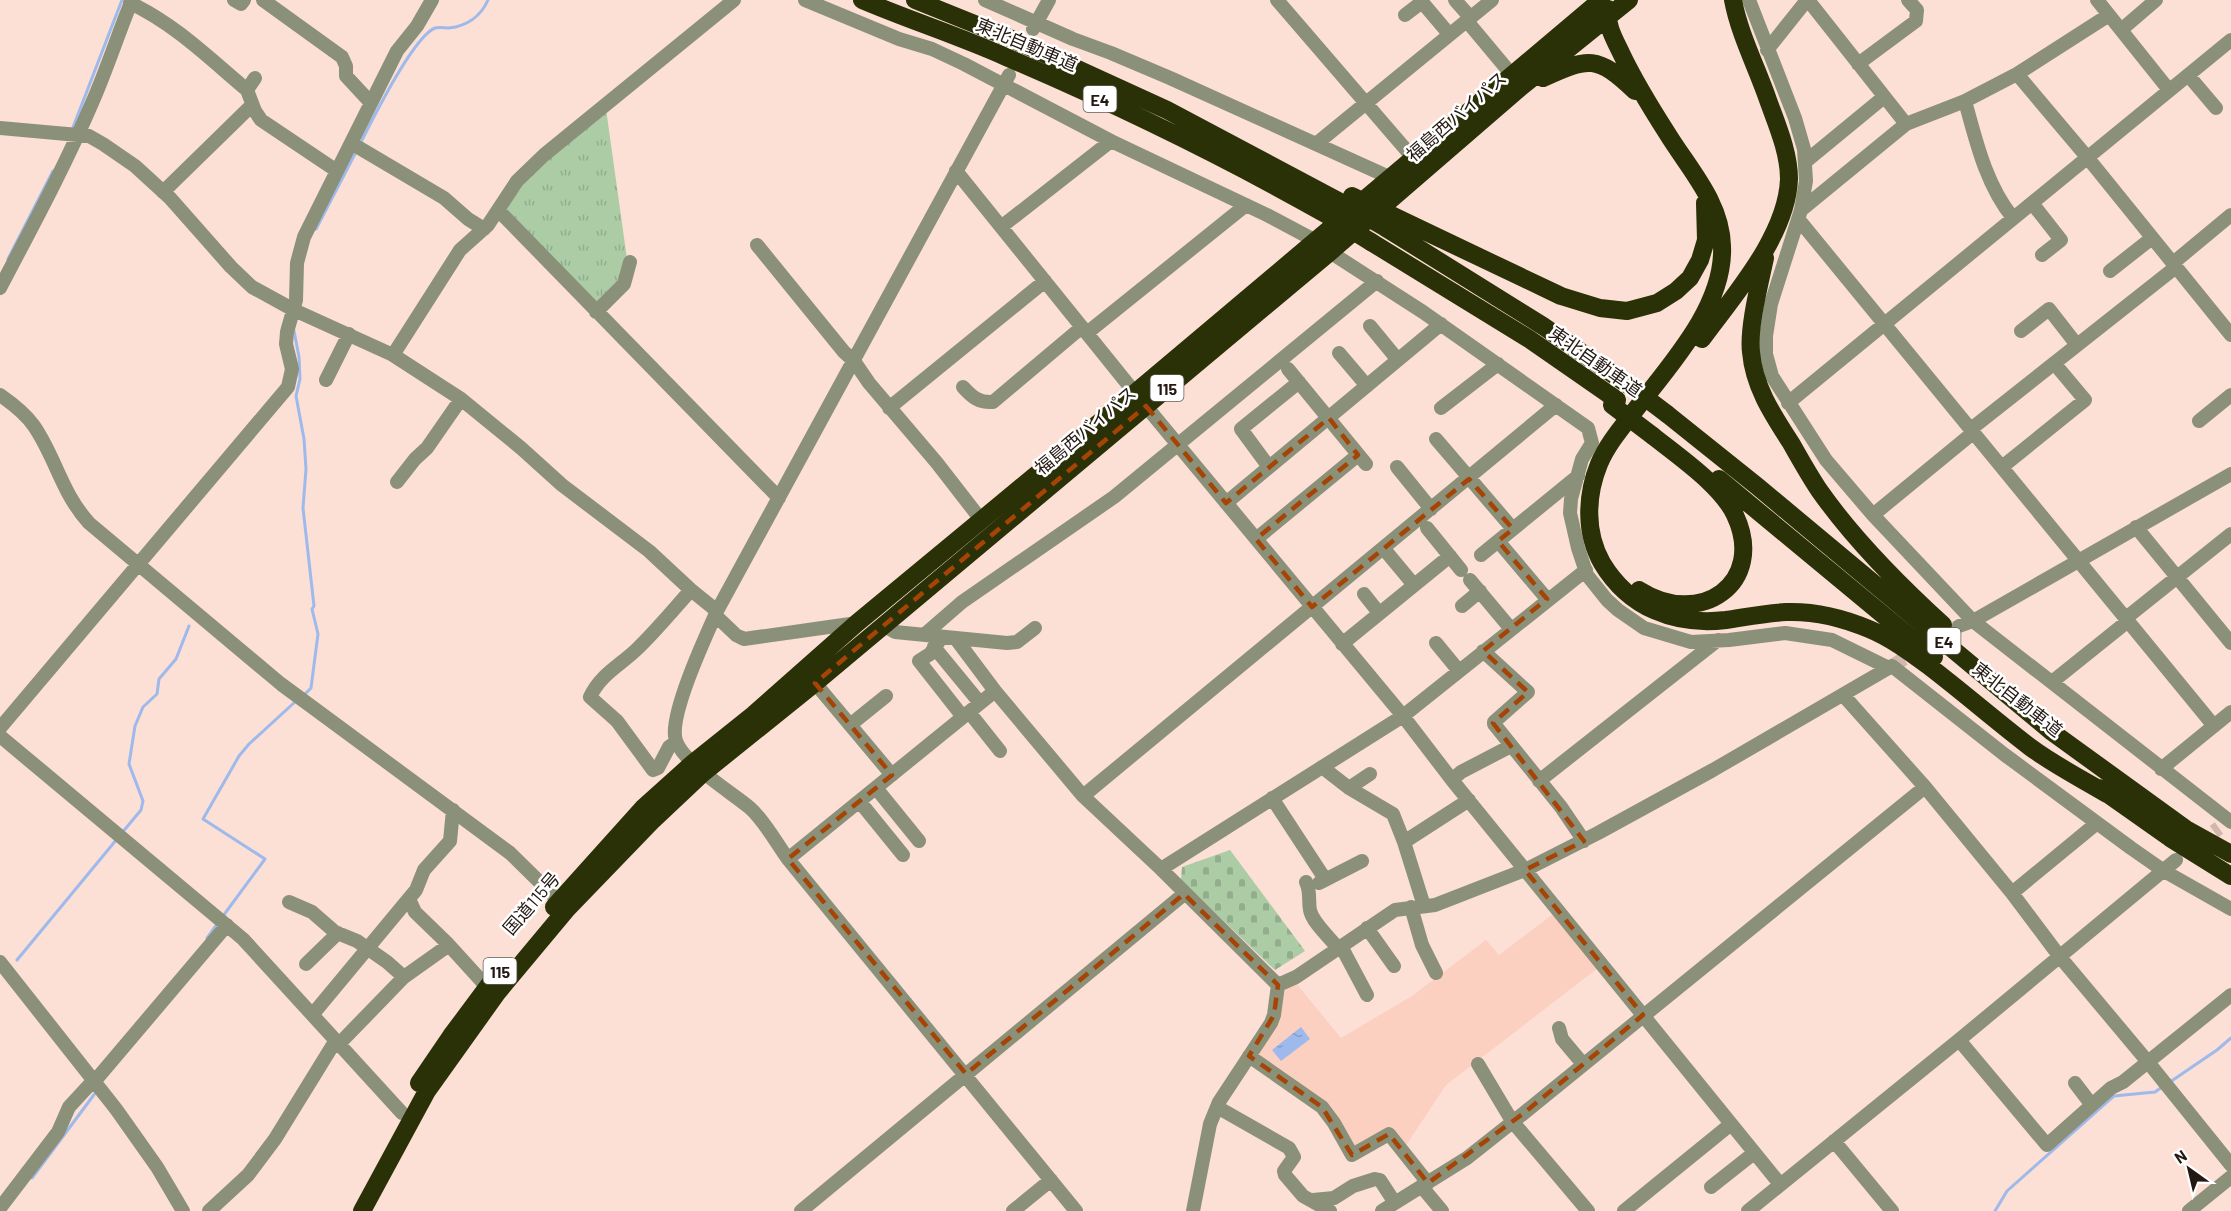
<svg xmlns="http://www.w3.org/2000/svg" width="2231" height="1211" font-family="Barlow,'Noto Sans JP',sans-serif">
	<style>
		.built { fill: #fbd0c0 }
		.grass { fill: url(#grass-tufts) }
		.cemetery { fill: url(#cemetery-stones) }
		.water { fill: url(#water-ripples) }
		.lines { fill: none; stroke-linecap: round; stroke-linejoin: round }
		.stream { stroke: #9eb9eb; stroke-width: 3 }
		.minor-tunnel { stroke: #d1b7ae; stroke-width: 14; stroke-dasharray: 14 7; stroke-linecap: butt }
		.minor { stroke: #8b9079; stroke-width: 14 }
		.highway { stroke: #2a3107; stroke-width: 18 }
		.highway-bridge { stroke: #2a3107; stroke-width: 18 }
		.marked { fill: none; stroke: #a64406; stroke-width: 4.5; stroke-dasharray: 12 8; stroke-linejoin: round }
		.labels { text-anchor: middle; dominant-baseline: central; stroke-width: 5; stroke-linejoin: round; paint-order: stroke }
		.shield { fill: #fff; stroke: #665d5a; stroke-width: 1.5 }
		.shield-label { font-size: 16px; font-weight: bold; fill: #241813 }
		.street-label { font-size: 18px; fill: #241813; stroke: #fff }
	</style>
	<defs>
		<pattern id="grass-tufts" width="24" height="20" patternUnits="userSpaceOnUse" patternTransform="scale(1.5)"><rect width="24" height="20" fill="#abcca5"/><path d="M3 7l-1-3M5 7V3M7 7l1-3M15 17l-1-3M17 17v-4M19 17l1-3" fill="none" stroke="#93ae8d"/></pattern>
		<pattern id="cemetery-stones" width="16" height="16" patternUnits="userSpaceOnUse" patternTransform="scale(1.5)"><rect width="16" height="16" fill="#abcca5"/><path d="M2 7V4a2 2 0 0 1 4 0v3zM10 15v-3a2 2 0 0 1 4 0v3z" fill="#93ae8d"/></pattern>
		<pattern id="water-ripples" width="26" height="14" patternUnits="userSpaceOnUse" patternTransform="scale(1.5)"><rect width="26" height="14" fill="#9eb9eb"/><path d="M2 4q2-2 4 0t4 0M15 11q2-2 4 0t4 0" fill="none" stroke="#889ec9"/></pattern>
	</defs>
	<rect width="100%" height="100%" fill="#fcdfd5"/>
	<path class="built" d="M 1553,914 L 1598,968 L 1446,1085 L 1405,1147 L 1390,1129 L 1353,1150 L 1324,1102 L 1257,1055 L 1282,987 L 1296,983 L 1341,1038 L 1412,996 L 1486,940 L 1499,955 Z"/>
	<path class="grass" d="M 606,109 L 627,259 L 622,279 L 595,307 L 502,211 L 518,187 Z"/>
	<path class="cemetery" d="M 1230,850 L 1305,951 L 1275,970 L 1181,880 L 1182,867 Z"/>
	<path class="water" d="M 1301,1027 L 1310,1039 L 1281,1061 L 1272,1050 Z"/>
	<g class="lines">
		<path class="stream" d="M 72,130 L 122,0
			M 360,144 C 372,120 413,37 435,28 C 439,27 445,28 449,28 C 467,26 481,16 488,0
			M 316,229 L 357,150
			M 8,259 L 53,171
			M 294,331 L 299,357 L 300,379 L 296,396 L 304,439 L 306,469 L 303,508 L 314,606 L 312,609 L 318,634 L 311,688 L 304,695
			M 121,834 L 141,810 L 143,801 L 129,764 L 135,726 L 143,707 L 157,694 L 159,679 L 176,659 L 189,626
			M 223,916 L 265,859 L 203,819 L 239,756 L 249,744 L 296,701
			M 207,938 L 217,924
			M 17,960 L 117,839
			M 2170,1082 L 2217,1050 L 2231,1038
			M 32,1178 L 96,1092
			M 1995,1211 L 2007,1191 L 2114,1096 L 2155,1092 L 2162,1087"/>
		<path class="minor-tunnel" d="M 1892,666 L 1959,626
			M 2197,844 L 2219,828"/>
		<path class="minor" d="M 234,0 L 241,4 L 244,0
			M 263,0 L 342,57 L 346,66 L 346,76 L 371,103
			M 805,0 L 899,39 L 932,49 L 964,64 L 1111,141 L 1267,215 L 1316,241 L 1330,252 L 1423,312 L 1588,428 L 1592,443 L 1582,459 L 1571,499 L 1570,513 L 1578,548 L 1587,575 L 1607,600 L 1618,610 L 1644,628 L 1691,642 L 1729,640 L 1785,633 L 1832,640 L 1889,668
			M 985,0 L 1073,39 L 1111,53 L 1170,78 L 1391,178
			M 1277,0 L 1414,159
			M 1455,0 L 1470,17
			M 1749,0 L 1795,118 L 1804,149 L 1806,181 L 1801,210 L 1771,304 L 1766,336 L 1766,354 L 1772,376 L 1826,460 L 1873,515 L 1973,621 L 2231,822
			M 1808,0 L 1906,124
			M 2097,0 L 2169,90
			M 130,3 C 175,24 210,59 247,90
			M 1405,15 L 1422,2 L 1449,34
			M 1466,20 L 1512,75
			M 1033,29 L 1049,0
			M 2121,30 L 2156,0
			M 1767,50 L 1807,0
			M 1858,64 L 1916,21 L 1917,10 L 1908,0
			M 2017,74 L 2087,157 L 2231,335
			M 1009,75 L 717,611 C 705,638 672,709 675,736 C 677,760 733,793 750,808 C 764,820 777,844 788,859 L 1076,1211
			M 2188,75 L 2216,108
			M 255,78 L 247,90 L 255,111 L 261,120 L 337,171
			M 1965,101 C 1976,141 1986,185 2013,218
			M 0,128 L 89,136 L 103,144 L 135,166 L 170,198 L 231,267 L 252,287 L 294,310 L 393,355 L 461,399 L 521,448 L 562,485 L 649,551 L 691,590 L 717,611
			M 351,143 L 444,198 L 468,219 L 484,229
			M 1316,144 L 1492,0
			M 1805,162 L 1884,97
			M 956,171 L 1135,393 L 1403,716 L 1452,780 L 1780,1184
			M 163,192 L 252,105
			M 2032,203 L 2061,240 L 2042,255
			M 498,210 L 779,498
			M 1801,210 L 1906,124 L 1965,101 L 2017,74 L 2109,15
			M 1799,220 L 2214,726
			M 1001,227 L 1111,141
			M 757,245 L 844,352 L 854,361 L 869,383 L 937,463 L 982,521
			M 2173,263 L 2231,215
			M 2110,271 L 2152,238
			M 0,288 C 32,227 65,166 92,103 C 107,69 118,34 132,0
			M 596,312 L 624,284 L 630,262
			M 1370,326 L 1398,360
			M 2021,331 L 2049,309 L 2077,345
			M 1087,333 L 1246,205
			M 1339,353 L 1367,386
			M 393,355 L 460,250 L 488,225 L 517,181 L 544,155 L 734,0
			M 1288,369 L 1366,464
			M 326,380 L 349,334
			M 963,387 C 972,397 979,403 993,402 L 1082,327
			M 0,395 C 13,404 25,413 34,426 C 56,458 61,492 89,523 L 281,684 L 510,853 L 566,908
			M 1788,403 L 2231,40
			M 889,408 L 1045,281
			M 1441,408 L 1498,364
			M 2199,421 L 2231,395
			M 1971,429 L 2176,267
			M 1436,439 L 1513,529
			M 1269,467 L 1241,429 L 1299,382
			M 1397,467 L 1431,509
			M 2002,467 L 2085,400 L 2054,363
			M 397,482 L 415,459 L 427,448 L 461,399
			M 1226,503 L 1441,324
			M 1873,515 L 1974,432
			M 2136,527 L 2231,643
			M 1427,528 L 1461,570
			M 1256,539 L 1358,455
			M 1498,541 L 1547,599
			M 1384,549 L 1414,585
			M 1481,555 L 1578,476
			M 1470,580 L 1511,629
			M 1364,594 L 1379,613
			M 1462,606 L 1480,591
			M 715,615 L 736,635 L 744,639 L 857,623
			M 2126,618 L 2231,534
			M 883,625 L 895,632 L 1007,643 L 1017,642 L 1035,628
			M 1959,626 L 1973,621 L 2231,474
			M 924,635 L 962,602 L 1114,497 L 1377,281
			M 942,637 L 930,654 L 919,661 L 963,717
			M 956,639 L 995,691 L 1083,796 L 1161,869 L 1278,985 L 1274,1015 L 1271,1023 L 1219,1102 L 1210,1124 L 1193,1211
			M 1436,643 L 1459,671
			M 1342,644 L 1450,556
			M 934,647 L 980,703
			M 1483,651 L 1528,692 L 1494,722 L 1494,724 L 1561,807 L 1584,841
			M 2052,682 L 2128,621
			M 815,683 L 892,775
			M 1844,696 L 1925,787 L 2012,893 L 2060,957 L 2148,1062 L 2231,1165
			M 969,712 L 1000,751
			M 850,725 L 886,696
			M 0,728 L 288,387 L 292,369 L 286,344 L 287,332 L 296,300 L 297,263 L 304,237 L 397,51 L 417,26 L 432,0
			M 0,736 L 243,939 L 402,1113
			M 676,742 L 669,747 L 658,768 L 653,770 L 617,721 L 590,697 C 600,675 619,666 636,650 C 655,632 673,610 691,590
			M 1322,767 L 1349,788 L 1393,814 L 1404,842 L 1424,906
			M 2161,769 L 2231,712
			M 1452,780 L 1461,772 L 1511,746
			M 1539,781 L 1718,640
			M 876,788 L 919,841
			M 1349,788 L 1370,774
			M 1083,796 L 1556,405
			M 1272,798 L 1325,879
			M 860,802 L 903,855
			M 1404,842 L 1469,800
			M 788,859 L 995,691
			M 1161,869 L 1403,716 L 1586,570
			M 1306,882 C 1311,892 1308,900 1310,910 C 1312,922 1330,938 1338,948
			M 1319,883 L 1362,861
			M 2012,893 L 2097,823
			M 409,899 L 415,912 L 447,943 L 487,987 L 495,992
			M 289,902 L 312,912 L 335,932 L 357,941 L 387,962 L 404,977
			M 1411,907 L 1422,945 L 1436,973
			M 1367,928 L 1394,966
			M 1341,946 L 1367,995
			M 0,962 L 116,1109 L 157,1167 L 183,1211
			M 306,964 L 338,933
			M 1278,985 L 1296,977 L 1395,910 L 1435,905 L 1525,870 L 1598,833 L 1713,770 L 1892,666 L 2005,755 L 2131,848 L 2164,871 L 2231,909
			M 313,1014 L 416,890 L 424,870 L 450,841 L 453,810
			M 1559,1028 L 1562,1039 L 1583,1064
			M 1959,1040 L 2047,1145 L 2111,1088 L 2123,1082 L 2231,995
			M 339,1044 L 404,977 L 449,945
			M 1249,1056 L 1322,1107 L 1334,1123 L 1352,1155 L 1389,1134 L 1428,1183
			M 1478,1064 L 1512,1121 L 1588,1211
			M 94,1082 L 227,925
			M 2075,1083 L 2091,1104
			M 1217,1107 L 1289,1148 L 1294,1157 L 1284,1171 L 1285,1175 L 1303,1196 L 1330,1211
			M 1834,1141 L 1892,1211
			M 1422,1187 L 1442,1211
			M 1711,1187 L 1754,1153
			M 1313,1200 L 1334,1198 L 1353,1186 L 1375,1179 L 1380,1180 L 1395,1203
			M 0,1208 L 58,1132 L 69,1107 L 93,1081
			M 209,1211 L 248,1175 L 275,1139 L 336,1040
			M 801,1211 L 1184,894
			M 1013,1211 L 1051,1180
			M 1382,1211 L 1467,1158 L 1524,1113 L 1925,787
			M 1624,1211 L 1731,1124
			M 1748,1211 L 1959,1040 L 2176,860
			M 2189,1211 L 2231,1177"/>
		<path class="highway" d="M 862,0 C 909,20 959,36 1006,57 C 1116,104 1225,157 1329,216
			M 915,0 L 1012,39 L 1167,110 L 1342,203
			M 1608,9 C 1606,26 1615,40 1622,55 C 1635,82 1651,108 1667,133 C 1689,169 1721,202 1722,246 C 1725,309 1665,370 1629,418 C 1618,432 1606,447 1599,464 C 1586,496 1585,533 1602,563 C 1629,608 1675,626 1726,620 C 1746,617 1766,613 1786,612 C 1815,611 1843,618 1869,629 C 1891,638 1911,653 1930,667 C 1964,693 1996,721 2030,747 C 2054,765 2082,779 2107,794
			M 1543,78 C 1589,57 1597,55 1635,91
			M 1393,216 L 1561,296 L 1600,308 L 1627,311 L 1657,303 L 1676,291 L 1690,278 L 1700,260 L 1706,240 L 1705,203
			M 1386,228 L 1543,326 L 1630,386
			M 1371,242 L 1529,339 L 1617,400
			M 1765,258 C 1760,282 1748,328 1751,352 C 1754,387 1773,415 1791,443 C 1800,459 1809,475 1819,490 C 1854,540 1898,584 1943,625
			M 1702,339 C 1734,295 1787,236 1789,179 C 1789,152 1777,125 1768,100 C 1757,68 1739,33 1733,0
			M 1667,414 L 1757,486 L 2052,732 L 2186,829 L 2231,854
			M 1719,479 L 1934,657
			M 1639,590 C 1700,629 1767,583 1735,515 C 1722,486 1678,456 1653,436
			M 2099,788 L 2170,838 L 2231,876
			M 554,907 L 643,808 L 693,763 L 753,715 L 857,623 L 1135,393 L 1601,0
			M 419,1083 L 451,1036 L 492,981
			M 362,1211 L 427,1091 L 497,993 L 567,909 L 651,822 L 703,773 L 815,683 L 1330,252 L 1521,87 L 1629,0"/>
		<path class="highway-bridge" d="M 1352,196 L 1393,216
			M 1342,203 L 1386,228
			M 1329,216 L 1371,242
			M 1630,386 L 1667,414
			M 1612,405 L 1653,436"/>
	</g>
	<path class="marked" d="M 1146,406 L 1226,503 L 1329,418 L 1358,455 L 1256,539 L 1312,607 L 1469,479 L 1513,529 L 1498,541 L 1547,599 L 1483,651 L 1528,692 L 1493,723 L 1584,841 L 1525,870 L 1643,1015 L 1524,1113 L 1428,1183 L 1389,1134 L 1352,1155 L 1322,1107 L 1249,1056 L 1274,1015 L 1278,985 L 1184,894 L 966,1074 L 788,859 L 892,775 L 815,683 Z"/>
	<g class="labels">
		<g class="shield">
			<rect x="1083.5" y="86" width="33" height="26" rx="4.5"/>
			<rect x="1150.5" y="375" width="33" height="26" rx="4.5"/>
			<rect x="1927.5" y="628" width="33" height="26" rx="4.5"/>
			<rect x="483.5" y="958" width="33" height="26" rx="4.5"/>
		</g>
		<g class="shield-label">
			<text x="1100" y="99">E4</text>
			<text x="1167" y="388">115</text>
			<text x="1944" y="641">E4</text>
			<text x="500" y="971">115</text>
		</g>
		<g class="street-label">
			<text transform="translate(1027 44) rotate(23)">東北自動車道</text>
			<text transform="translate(1456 116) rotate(-41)">福島西バイパス</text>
			<text transform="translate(1596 361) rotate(35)">東北自動車道</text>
			<text transform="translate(1085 430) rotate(-40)">福島西バイパス</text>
			<text transform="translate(2018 699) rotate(38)">東北自動車道</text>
			<text transform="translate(531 903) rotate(-49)">国道115号</text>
		</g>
	</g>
	<g transform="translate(2189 1169) rotate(326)" stroke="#ffffff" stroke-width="4.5" paint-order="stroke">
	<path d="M0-4.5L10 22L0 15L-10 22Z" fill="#241813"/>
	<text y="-9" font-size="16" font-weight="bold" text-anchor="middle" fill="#241813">N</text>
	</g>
</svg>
